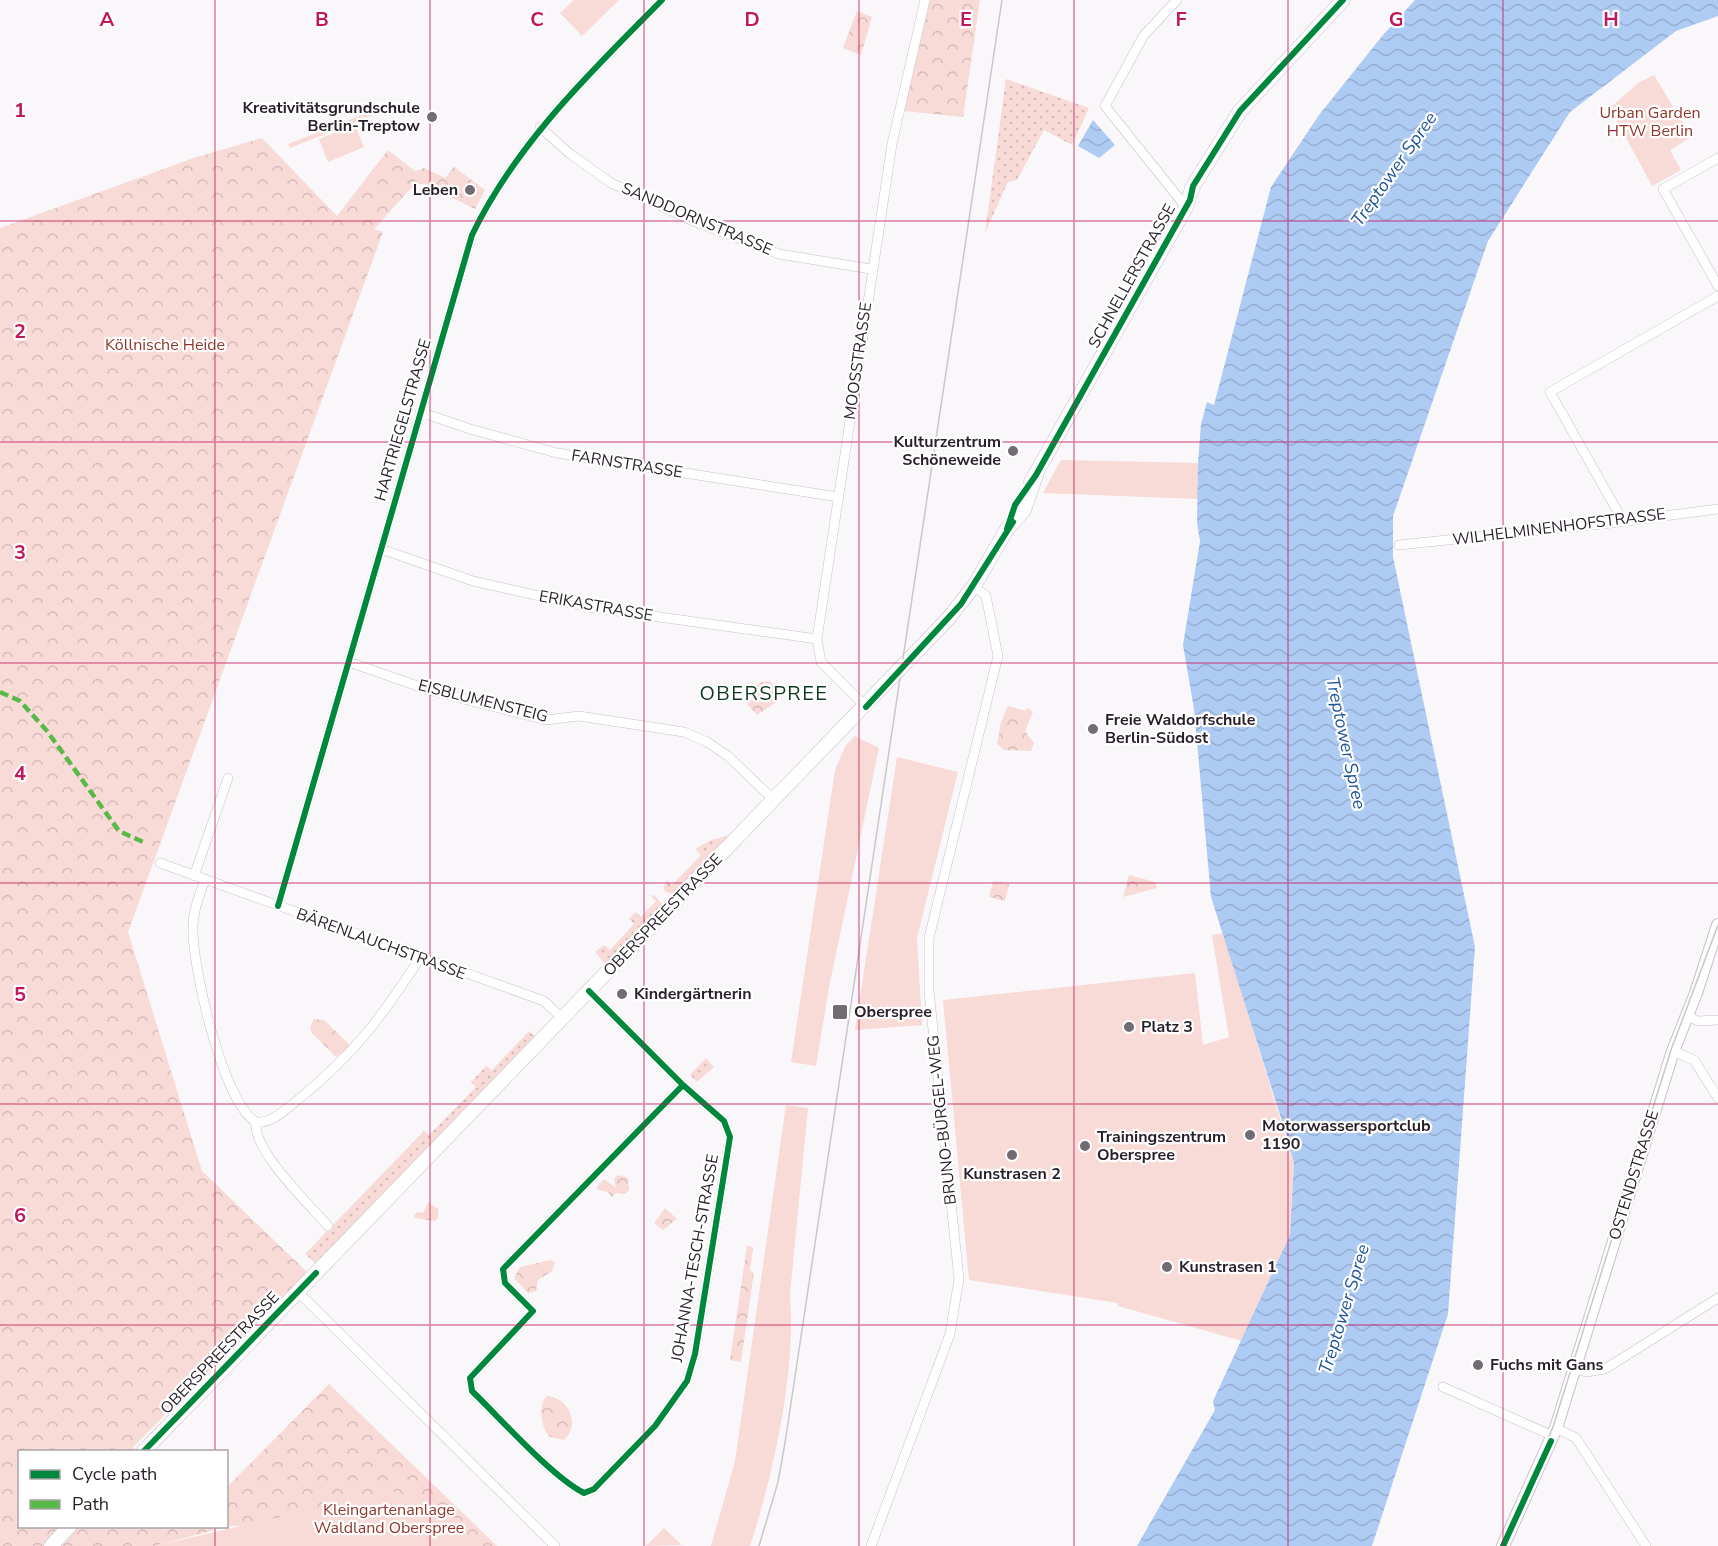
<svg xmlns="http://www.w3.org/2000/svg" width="1718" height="1546" font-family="'Nunito Sans',sans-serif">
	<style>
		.grass { fill: url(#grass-dots) }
		.forest { fill: url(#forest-crowns) }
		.garden { fill: #f8dad7 }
		.water { fill: url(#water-waves) }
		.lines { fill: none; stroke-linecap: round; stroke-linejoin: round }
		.minor-casing { stroke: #c7c1c8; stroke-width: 10 }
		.tertiary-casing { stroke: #c7c1c8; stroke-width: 14 }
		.secondary-casing { stroke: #c7c1c8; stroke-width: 15 }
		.minor { stroke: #fefefe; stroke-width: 9 }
		.tertiary { stroke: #fefefe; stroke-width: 12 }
		.secondary { stroke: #fefefe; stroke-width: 14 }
		.tram { stroke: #c9c7c9; stroke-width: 1.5 }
		.quiet { stroke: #58b947; stroke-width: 4.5; stroke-dasharray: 9 4.5; stroke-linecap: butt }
		.cycleway-casing { stroke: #fff; stroke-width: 10 }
		.cycleway { stroke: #00873e; stroke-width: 6 }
		.grid { fill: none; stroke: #c2185b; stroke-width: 1.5; stroke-opacity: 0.55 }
		.poi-dot { fill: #726b72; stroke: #fff; stroke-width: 2 }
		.labels { text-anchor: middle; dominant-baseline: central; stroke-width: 4.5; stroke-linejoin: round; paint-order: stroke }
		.poi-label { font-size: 16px; font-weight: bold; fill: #281f29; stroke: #fff; text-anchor: start }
		.park-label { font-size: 16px; fill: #90352c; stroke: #fff }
		.street-label { font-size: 16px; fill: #281f29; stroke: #fff }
		.water-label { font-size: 18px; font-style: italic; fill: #1f5499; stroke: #fff }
		.quarter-label { font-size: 20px; letter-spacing: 1.5px; fill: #0f3823; stroke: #fff }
		.grid-label { font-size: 20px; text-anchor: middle; font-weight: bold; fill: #c2185b; stroke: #fff; stroke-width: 4.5; stroke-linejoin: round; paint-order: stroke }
	</style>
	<defs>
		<pattern id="grass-dots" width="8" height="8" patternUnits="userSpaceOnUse" patternTransform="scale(1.5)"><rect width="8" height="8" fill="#f8dad7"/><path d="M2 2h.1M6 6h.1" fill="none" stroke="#d5bbb9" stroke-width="1.8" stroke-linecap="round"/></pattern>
		<pattern id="forest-crowns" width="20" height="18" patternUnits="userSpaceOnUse" patternTransform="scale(1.5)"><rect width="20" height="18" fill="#f8dad7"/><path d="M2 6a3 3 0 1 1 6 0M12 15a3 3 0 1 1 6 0" fill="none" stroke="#d5bbb9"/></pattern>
		<pattern id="water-waves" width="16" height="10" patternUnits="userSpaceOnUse" patternTransform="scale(1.5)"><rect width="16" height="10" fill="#aecbf4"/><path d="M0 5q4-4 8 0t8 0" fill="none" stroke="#96aed1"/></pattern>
	</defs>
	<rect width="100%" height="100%" fill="#faf7fa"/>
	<path class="grass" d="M 1006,79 L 1089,108 L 1072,145 L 1044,130 L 1017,180 L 1008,182 L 985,233 Z
		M 727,836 L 729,842 L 676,895 L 666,892 L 663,888 L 667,880 L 672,885 L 701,855 L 695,849 L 711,840 Z
		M 654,895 L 663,905 L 605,964 L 595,952 L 604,945 L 610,950 L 634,924 L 629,919 L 635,912 L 641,917 L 656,901 L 651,896 Z
		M 529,1031 L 536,1037 L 315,1263 L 305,1254 L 424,1131 L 429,1135 L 476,1087 L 471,1082 L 486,1066 L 492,1070 Z
		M 706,1058 L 714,1067 L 697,1082 L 690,1075 Z"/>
	<path class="forest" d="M 930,0 L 980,0 L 963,117 L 904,111 Z
		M 857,11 L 872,17 L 861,55 L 843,48 Z
		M 262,138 L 337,216 L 388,150 L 415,171 L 424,168 L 445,178 L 454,167 L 485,190 L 475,209 L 424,184 L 414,185 L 374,229 L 383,232 L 128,932 L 202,1171 L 307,1272 L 133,1447 L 137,1451 L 20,1452 L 20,1526 L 226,1526 L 227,1487 L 329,1384 L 497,1546 L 470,1546 L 463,1521 L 230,1526 L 154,1546 L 0,1546 L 0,228 L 194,158 Z
		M 769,681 L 779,689 L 778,701 L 757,715 L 747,704 L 753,698 L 755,686 L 762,682 Z
		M 1008,706 L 1025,711 L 1028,708 L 1033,712 L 1025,731 L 1034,743 L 1031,751 L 1004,750 L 997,744 L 1001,722 Z
		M 1129,875 L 1155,882 L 1157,888 L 1123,897 Z
		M 993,881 L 1009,884 L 1005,901 L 989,897 Z
		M 314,1019 L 324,1020 L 348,1043 L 349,1047 L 336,1057 L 312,1033 L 310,1027 Z
		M 618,1175 L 628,1178 L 629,1190 L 625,1194 L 616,1193 L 612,1197 L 608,1192 L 598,1190 L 597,1187 L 604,1179 L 616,1188 L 614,1179 Z
		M 428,1202 L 438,1209 L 438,1218 L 435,1221 L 415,1218 L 414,1215 L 417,1212 L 423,1213 Z
		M 665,1208 L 677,1219 L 663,1230 L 654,1223 Z
		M 747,1246 L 753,1247 L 750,1271 L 754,1272 L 741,1362 L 730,1360 Z
		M 550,1260 L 555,1262 L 552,1271 L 538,1280 L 536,1291 L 528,1293 L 514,1278 L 520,1267 Z
		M 547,1396 C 569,1398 581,1424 564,1440 L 550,1437 C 541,1428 537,1405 547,1396 Z"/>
	<path class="garden" d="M 574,0 L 619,0 L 582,36 L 560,13 Z
		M 1654,75 L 1691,137 L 1670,150 L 1681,170 L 1652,186 L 1610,108 L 1638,83 Z
		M 382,107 L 384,111 L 290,148 L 288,144 Z
		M 355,125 L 364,147 L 328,162 L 319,139 Z
		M 1061,460 L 1198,463 L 1198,499 L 1043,493 Z
		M 855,736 L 879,748 L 829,987 L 816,1066 L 791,1062 L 835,770 L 846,745 Z
		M 897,757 L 958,772 L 917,938 L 922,1025 L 855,1030 Z
		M 1223,933 L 1294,1164 L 1290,1235 L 1242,1341 L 1118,1306 L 1118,1303 L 969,1280 L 943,1000 L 1195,973 L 1203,1045 L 1229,1037 L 1212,935 Z
		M 786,1105 L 808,1108 L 790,1294 C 796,1372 774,1472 750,1546 L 711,1546 L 735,1461 Z
		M 392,1491 L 463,1521 L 470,1546 L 154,1546 Z
		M 664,1528 L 682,1545 L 646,1546 Z"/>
	<path class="water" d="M 1415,0 L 1718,0 L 1718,16 L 1676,31 L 1570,112 L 1488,241 L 1393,516 L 1393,557 L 1475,947 L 1448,1314 L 1372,1546 L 1137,1546 L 1215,1410 L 1213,1401 L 1290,1235 L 1294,1164 L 1287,1137 L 1211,897 L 1194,709 L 1183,645 L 1200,541 L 1197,523 L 1198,463 L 1201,424 L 1207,402 L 1214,405 L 1271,187 L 1319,115 L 1383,35 Z
		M 1093,120 L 1115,145 L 1099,158 L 1078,146 Z"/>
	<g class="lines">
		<defs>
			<path id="minor" d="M 1177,0 L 1144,35 L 1105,106 L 1186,207
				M 540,127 L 569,153 L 611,183 L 691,220 L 779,254 L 871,269
				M 1718,158 L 1663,189 L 1718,286
				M 420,412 L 470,429 L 557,453 L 838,497
				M 1623,521 L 1550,392 L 1718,296
				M 1399,545 L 1611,523 L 1718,509
				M 381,549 L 473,581 L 588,607 L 817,639
				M 349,662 L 429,690 L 546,720 L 579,716 L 684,732 L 707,742 L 728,756 L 775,801
				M 866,707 L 821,662 L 817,639 L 892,144 L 925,0
				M 160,863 L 544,1001 L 563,1019
				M 194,876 L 228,778
				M 205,880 C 199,896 193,911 193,928 C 192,966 223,1103 256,1122
				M 278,906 L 472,235 C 517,142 591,72 662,0
				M 589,991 L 683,1085 L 503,1269 L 505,1283 L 533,1311 L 470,1378 L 472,1391 C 501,1419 551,1476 584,1493 L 594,1489 L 655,1426 L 687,1381 L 695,1354 L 730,1137 L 724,1121 L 683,1085
				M 1687,1016 L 1698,1021 L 1718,1020
				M 1673,1051 L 1694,1060 L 1718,1098
				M 256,1122 C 272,1124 287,1108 299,1099 C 355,1053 381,1018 420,958
				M 256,1122 C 252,1150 309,1204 328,1226
				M 298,1292 L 555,1546
				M 1575,1368 L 1586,1372 L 1605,1369 L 1718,1298
				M 1443,1387 L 1553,1436
				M 1556,1428 L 1576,1438 L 1646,1546
				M 871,1546 L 950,1334 L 959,1279 L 929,991 L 929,938 L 998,656 L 986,596 L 974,586"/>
			<path id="tertiary" d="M 1503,1546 L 1556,1428 L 1673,1051 L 1696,993 L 1718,925"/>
			<path id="secondary" d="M 1031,482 L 1186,207 L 1193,186 L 1240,111 L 1343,0
				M 143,1452 L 947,620 L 974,586 L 1007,529 L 1024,510 L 1036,475
				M 51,1546 L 70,1526"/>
		</defs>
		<use href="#minor" class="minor-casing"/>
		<use href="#tertiary" class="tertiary-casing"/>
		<use href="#secondary" class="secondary-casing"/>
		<use href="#minor" class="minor"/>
		<use href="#tertiary" class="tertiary"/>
		<use href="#secondary" class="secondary"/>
		<path class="tram" d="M 759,1546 L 778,1482 L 785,1443 L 1002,0
			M 1501,1546 L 1553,1427 L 1671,1050 L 1718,925"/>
		<path class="quiet" d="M 0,692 L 20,701 L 47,731 L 119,831 L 143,842"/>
		<defs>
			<path id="cycleway" d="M 1007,529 L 1015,505 L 1036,475 L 1190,200 L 1193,186 L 1240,111 L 1343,0
				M 866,707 L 961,604 L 1013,522
				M 278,906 L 472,235 C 517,142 591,72 662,0
				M 589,991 L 683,1085 L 503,1269 L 505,1283 L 533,1311 L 470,1378 L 472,1391 C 501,1419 551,1476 584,1493 L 594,1489 L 655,1426 L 687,1381 L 695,1354 L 730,1137 L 724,1121 L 683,1085
				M 143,1452 L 316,1273
				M 1503,1546 L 1551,1441"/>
		</defs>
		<use href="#cycleway" class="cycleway-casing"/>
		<use href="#cycleway" class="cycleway"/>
	</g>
	<path class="grid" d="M 215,0 L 215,1452M 430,0 L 430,1546M 644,0 L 644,1546M 859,0 L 859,1546M 1074,0 L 1074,1546M 1288,0 L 1288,1546M 1503,0 L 1503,1546M 0,221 L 1718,221M 0,442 L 1718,442M 0,663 L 1718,663M 0,883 L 1718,883M 0,1104 L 1718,1104M 0,1325 L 1718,1325M 215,1526 L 215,1546"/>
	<g class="poi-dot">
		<circle cx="432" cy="117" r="6"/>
		<circle cx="470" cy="190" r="6"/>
		<circle cx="1013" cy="451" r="6"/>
		<circle cx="1093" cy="729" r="6"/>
		<circle cx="622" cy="994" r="6"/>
		<rect x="832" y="1004" width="16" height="16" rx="3"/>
		<circle cx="1129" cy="1027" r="6"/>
		<circle cx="1250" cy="1135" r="6"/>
		<circle cx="1085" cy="1146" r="6"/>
		<circle cx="1012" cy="1155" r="6"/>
		<circle cx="1167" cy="1267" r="6"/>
		<circle cx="1478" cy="1365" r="6"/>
	</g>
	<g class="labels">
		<g class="poi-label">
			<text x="420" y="108" text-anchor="end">Kreativitätsgrundschule<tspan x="420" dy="18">Berlin-Treptow</tspan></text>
			<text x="458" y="190" text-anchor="end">Leben</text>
			<text x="1001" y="442" text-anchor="end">Kulturzentrum<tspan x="1001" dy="18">Schöneweide</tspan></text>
			<text x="1105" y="720">Freie Waldorfschule<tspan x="1105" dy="18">Berlin-Südost</tspan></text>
			<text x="634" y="994">Kindergärtnerin</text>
			<text x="854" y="1012">Oberspree</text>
			<text x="1141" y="1027">Platz 3</text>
			<text x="1262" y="1126">Motorwassersportclub<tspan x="1262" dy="18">1190</tspan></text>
			<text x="1097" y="1137">Trainingszentrum<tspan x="1097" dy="18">Oberspree</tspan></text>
			<text x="1012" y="1174" text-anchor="middle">Kunstrasen 2</text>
			<text x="1179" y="1267">Kunstrasen 1</text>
			<text x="1490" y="1365">Fuchs mit Gans</text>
		</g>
		<g class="park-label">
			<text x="1650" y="113">Urban Garden<tspan x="1650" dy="18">HTW Berlin</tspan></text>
			<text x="165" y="345">Köllnische Heide</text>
			<text x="389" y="1510">Kleingartenanlage<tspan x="389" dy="18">Waldland Oberspree</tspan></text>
		</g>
		<g class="street-label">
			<text transform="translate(697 219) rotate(23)">SANDDORNSTRASSE</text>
			<text transform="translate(1132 276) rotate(-61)">SCHNELLERSTRASSE</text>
			<text transform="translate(858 361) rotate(-82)">MOOSSTRASSE</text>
			<text transform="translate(403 420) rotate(-74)">HARTRIEGELSTRASSE</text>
			<text transform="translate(627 464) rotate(9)">FARNSTRASSE</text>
			<text transform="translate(1559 527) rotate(-7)">WILHELMINENHOFSTRASSE</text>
			<text transform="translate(596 606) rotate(10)">ERIKASTRASSE</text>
			<text transform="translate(483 701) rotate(14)">EISBLUMENSTEIG</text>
			<text transform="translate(663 915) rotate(-46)">OBERSPREESTRASSE</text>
			<text transform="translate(381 944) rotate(20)">BÄRENLAUCHSTRASSE</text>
			<text transform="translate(942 1120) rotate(-96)">BRUNO-BÜRGEL-WEG</text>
			<text transform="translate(1634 1175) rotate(-73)">OSTENDSTRASSE</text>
			<text transform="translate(695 1258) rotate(-80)">JOHANNA-TESCH-STRASSE</text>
			<text transform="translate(220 1353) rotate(-46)">OBERSPREESTRASSE</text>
		</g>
		<g class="water-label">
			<text transform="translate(1394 169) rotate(-55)">Treptower Spree</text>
			<text transform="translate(1346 743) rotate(78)">Treptower Spree</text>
			<text transform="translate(1344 1309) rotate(-73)">Treptower Spree</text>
		</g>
		<g class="quarter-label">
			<text x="764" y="693">OBERSPREE</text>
		</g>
	</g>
	<g class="grid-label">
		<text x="107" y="26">A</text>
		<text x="322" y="26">B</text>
		<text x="537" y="26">C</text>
		<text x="752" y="26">D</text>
		<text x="966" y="26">E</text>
		<text x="1181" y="26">F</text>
		<text x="1396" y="26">G</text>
		<text x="1611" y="26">H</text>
		<text x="20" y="117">1</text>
		<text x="20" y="338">2</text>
		<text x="20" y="559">3</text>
		<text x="20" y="780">4</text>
		<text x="20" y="1001">5</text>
		<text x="20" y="1222">6</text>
	</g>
	<rect x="18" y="1450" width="210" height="78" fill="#ffffff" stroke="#a9a5a9" stroke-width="1.5"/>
	<rect x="30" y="1470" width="30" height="9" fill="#00873e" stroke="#a9a5a9" stroke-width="1.5"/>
	<text x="72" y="1480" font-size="18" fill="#281f29">Cycle path</text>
	<rect x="30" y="1500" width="30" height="9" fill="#58b947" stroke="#a9a5a9" stroke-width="1.5"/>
	<text x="72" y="1510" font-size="18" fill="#281f29">Path</text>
</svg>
